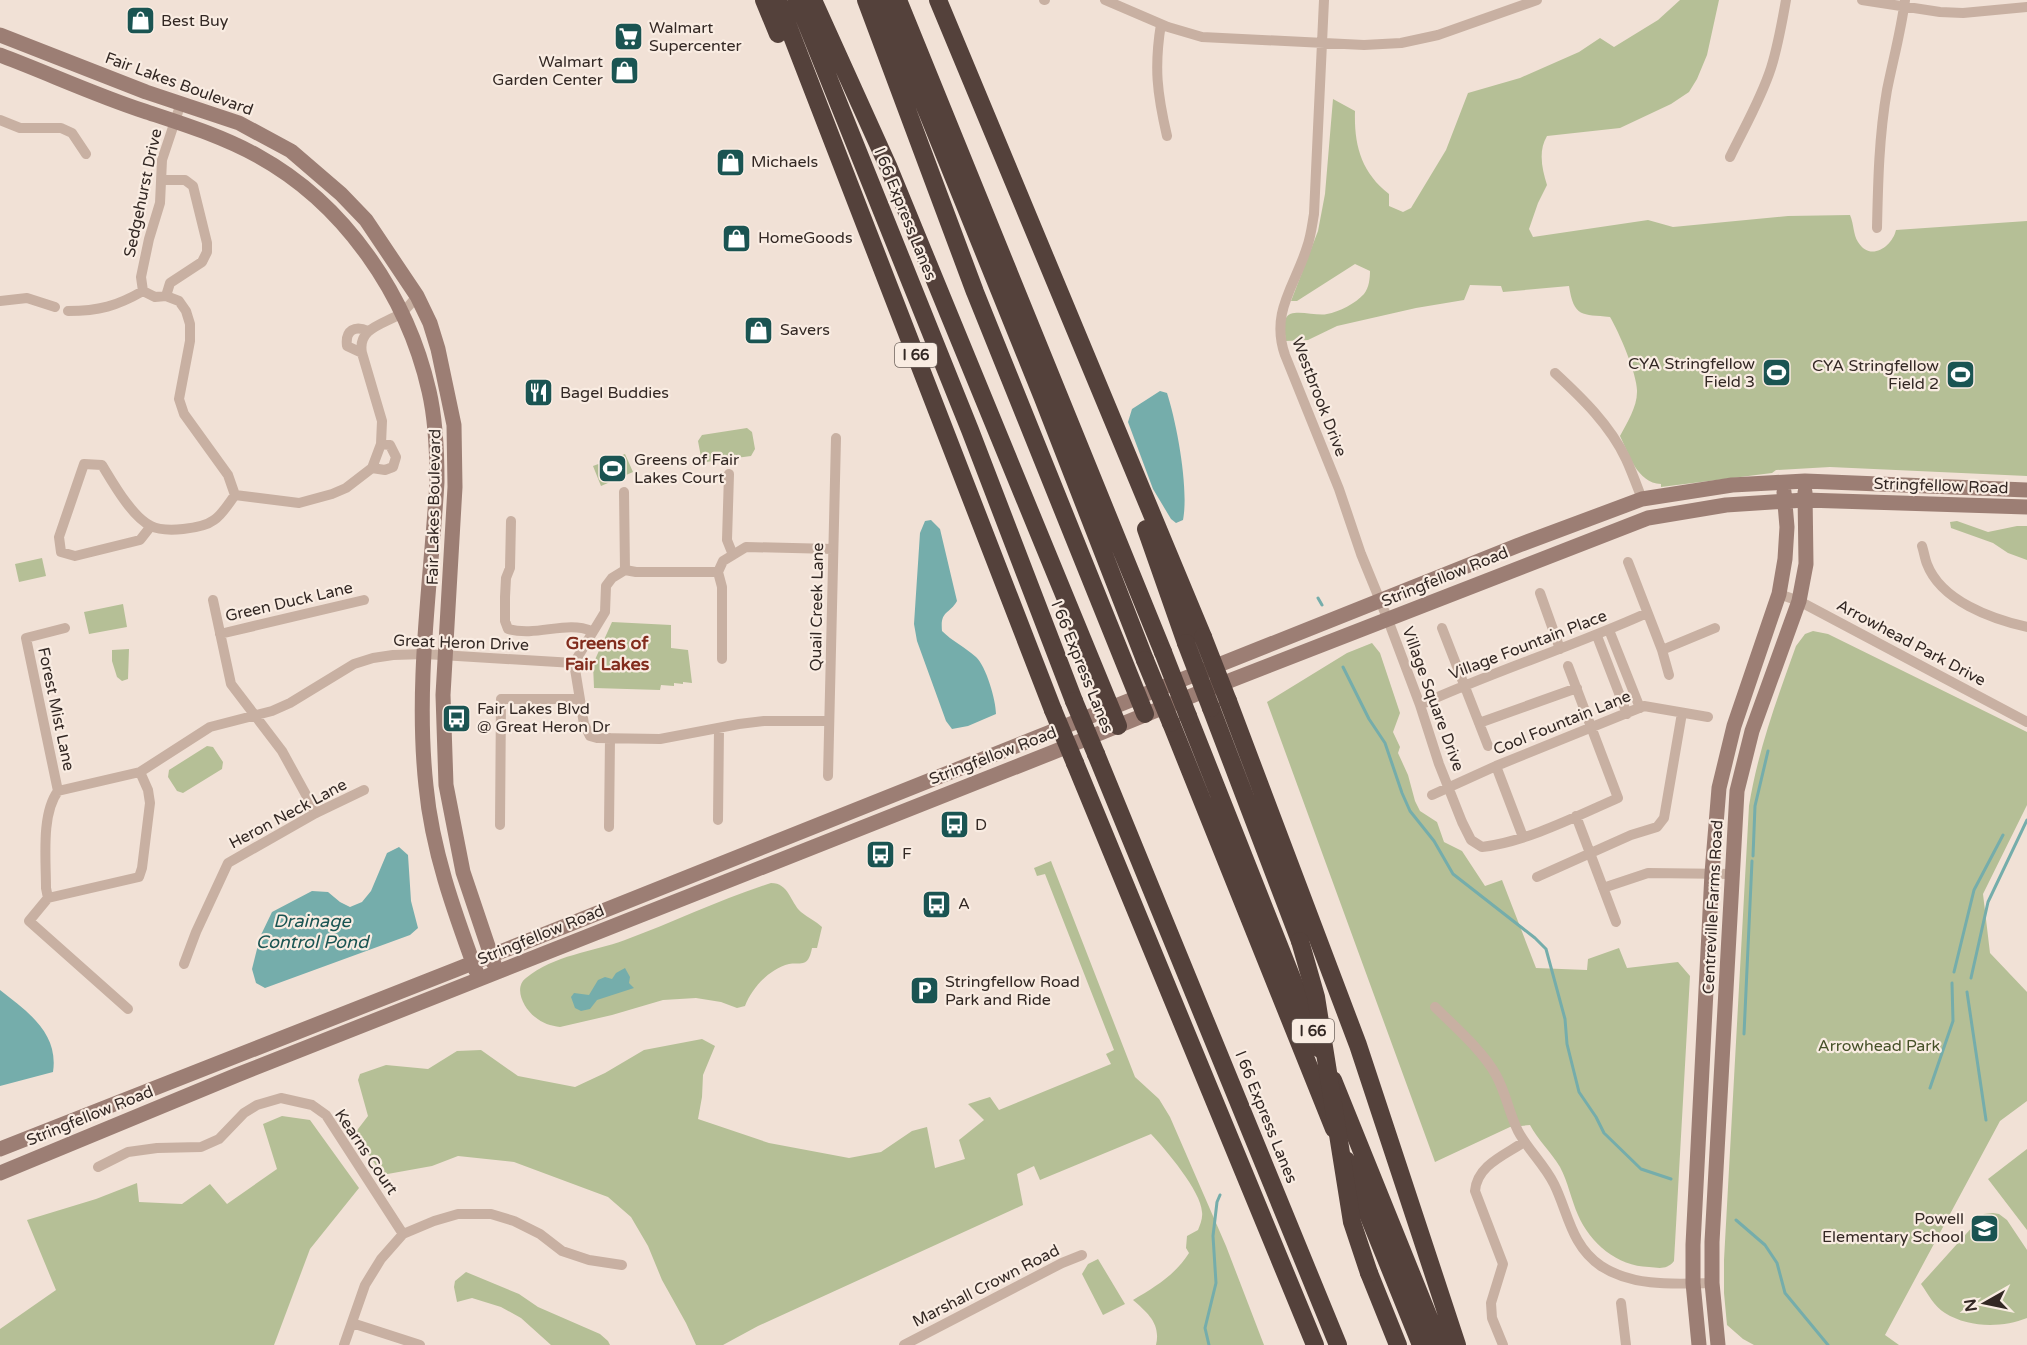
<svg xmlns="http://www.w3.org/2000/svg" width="2027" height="1345" font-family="'Varela Round',sans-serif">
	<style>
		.green { fill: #b5bf96 }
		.water { fill: #75adab }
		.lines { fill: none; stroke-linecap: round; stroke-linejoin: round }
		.stream { stroke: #75adab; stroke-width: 3 }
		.street { stroke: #c8b0a2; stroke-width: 10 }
		.secondary { stroke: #9c7e74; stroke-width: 15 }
		.highway { stroke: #54413b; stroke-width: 18 }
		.highway-bridge { stroke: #54413b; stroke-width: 18 }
		.labels { text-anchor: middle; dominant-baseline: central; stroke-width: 4.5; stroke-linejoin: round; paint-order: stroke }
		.shield { fill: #f9ece2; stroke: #6e635d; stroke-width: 1.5 }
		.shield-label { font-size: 15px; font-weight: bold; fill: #332824 }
		.poi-label { font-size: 16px; fill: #332824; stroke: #f9ece2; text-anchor: start }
		.street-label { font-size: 16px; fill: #332824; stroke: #f9ece2 }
		.park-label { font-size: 16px; fill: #465128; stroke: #f9ece2 }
		.neighbourhood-label { font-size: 18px; font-weight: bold; fill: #822c1d; stroke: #f9ece2 }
		.water-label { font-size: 18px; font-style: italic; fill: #1a5452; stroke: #f9ece2 }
	</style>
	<rect width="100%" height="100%" fill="#f1e1d6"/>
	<path class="green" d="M 1680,0 L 1719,0 L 1707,55 L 1697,79 L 1689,92 L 1671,104 L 1620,128 L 1547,136 C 1538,151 1542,169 1547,185 L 1538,203 L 1529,229 L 1533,237 L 1648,220 L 1673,227 L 1788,216 L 1850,215 C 1854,224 1853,234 1858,242 C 1870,262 1892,247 1896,230 L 2027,221 L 2027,476 L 1830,467 L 1776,470 L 1772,473 L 1661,487 L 1661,484 C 1637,483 1629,454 1620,436 C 1627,423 1637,407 1637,392 C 1638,376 1619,332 1610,317 C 1582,314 1574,318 1569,286 L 1503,292 L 1501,286 L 1470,285 L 1464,300 L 1416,308 L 1337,326 L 1308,340 L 1286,341 C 1285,335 1283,324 1286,318 C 1291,307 1317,317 1327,314 C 1339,312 1356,303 1364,294 C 1369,288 1370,278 1370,271 L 1355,264 L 1297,301 L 1291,301 L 1318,231 L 1325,194 L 1333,99 L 1355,111 C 1354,145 1361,172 1389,194 L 1389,206 L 1403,212 L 1411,208 L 1446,150 L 1468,93 L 1520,78 L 1579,52 L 1600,38 L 1614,47 L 1658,20 Z
		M 747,428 L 752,432 L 755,449 L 751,456 L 706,462 L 701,457 L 698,441 L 702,435 Z
		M 625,454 L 633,472 L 601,486 L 593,466 Z
		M 1957,521 L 1988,532 L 2017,526 L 2027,526 L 2027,560 L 2008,553 L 1993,543 L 1951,528 L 1950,522 Z
		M 42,558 L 46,576 L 19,582 L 15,564 Z
		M 123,604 L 127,627 L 89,634 L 84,612 Z
		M 612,622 L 671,625 L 671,648 L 688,650 L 692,683 L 683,682 L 683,684 L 674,683 L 674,686 L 661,685 L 660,690 L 594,688 L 593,664 Z
		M 1813,631 L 1828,634 L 2027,732 L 2027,805 L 1983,894 L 1990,953 L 2027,992 L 2027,1101 L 2000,1121 L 1885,1335 L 1899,1345 L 1754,1345 L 1743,1339 L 1727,1325 L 1724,1293 L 1724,1260 L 1749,806 C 1758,750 1777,699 1796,646 L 1805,634 Z
		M 1372,643 L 1380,653 L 1400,713 L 1393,732 L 1400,747 L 1398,753 L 1408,775 L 1415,801 L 1420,811 L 1437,822 L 1444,842 L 1462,851 L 1485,886 L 1502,880 L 1536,968 L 1587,970 L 1588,959 L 1619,948 L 1627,968 L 1678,962 L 1690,976 L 1674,1261 C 1667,1270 1659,1268 1649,1267 C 1617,1266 1590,1243 1578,1215 C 1571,1199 1568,1182 1560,1167 C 1551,1152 1538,1140 1530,1125 L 1510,1127 L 1435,1162 L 1267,702 L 1347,653 Z
		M 129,649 L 128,679 L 122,681 L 117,677 L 112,661 L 112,650 Z
		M 207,746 L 213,747 L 223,762 L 222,769 L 183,793 L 177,791 L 168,777 L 169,770 Z
		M 1051,861 L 1135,1077 L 1159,1099 L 1170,1117 L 1226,1246 L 1264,1345 L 1156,1345 C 1161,1324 1148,1313 1133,1300 C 1155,1287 1175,1275 1189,1253 L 1186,1248 L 1187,1236 L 1198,1230 C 1200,1225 1203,1218 1202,1212 C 1201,1191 1166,1150 1151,1134 L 1040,1180 L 1034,1166 L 1017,1174 L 1023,1205 L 758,1326 L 723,1345 L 696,1345 L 686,1323 L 662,1280 L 648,1246 L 631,1217 L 608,1197 L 514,1162 L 458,1156 L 432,1166 L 382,1175 L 355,1133 L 368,1116 L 358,1080 L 360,1074 L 386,1065 L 428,1069 L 457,1051 L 481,1050 L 518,1076 L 575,1087 L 605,1073 L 644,1050 L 702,1039 L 715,1046 L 703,1075 L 702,1097 L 698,1119 L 769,1143 L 849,1158 L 881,1152 L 912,1131 L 927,1127 L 935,1168 L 965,1159 L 959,1140 L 984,1120 L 968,1104 L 990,1097 L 999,1110 L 1111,1064 L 1106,1054 L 1114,1050 L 1045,874 L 1037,876 L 1034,868 Z
		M 771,883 C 789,883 790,902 801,912 C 808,918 816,921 822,927 L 817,948 L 812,948 C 811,953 809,962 803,963 C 799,964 793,963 789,964 C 769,969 752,988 745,1006 L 737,1008 L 721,1002 L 696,998 L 663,1000 L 612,1015 L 560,1027 C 551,1026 542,1023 535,1017 C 524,1009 513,988 526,978 C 554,955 592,952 625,940 C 674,922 721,899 771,883 Z
		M 282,1116 L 310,1120 L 359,1188 L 310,1249 L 274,1345 L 0,1345 L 0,1329 L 56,1290 L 27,1220 L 96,1199 L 137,1183 L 139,1202 L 182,1204 L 210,1184 L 227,1204 L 277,1169 L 263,1124 Z
		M 2027,1149 L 2027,1230 L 1988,1179 Z
		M 1993,1213 L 1999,1214 L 2007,1220 L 2027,1250 L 2027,1318 C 2002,1328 1969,1328 1945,1313 C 1934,1306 1928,1294 1921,1284 L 1984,1214 Z
		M 1098,1259 L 1125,1304 L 1103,1315 L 1082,1274 L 1088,1264 Z
		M 466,1272 L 519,1294 L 538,1307 L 600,1334 L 608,1341 L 610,1345 L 551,1345 L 521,1318 L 501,1307 L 472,1298 L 457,1302 L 454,1287 L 455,1281 Z"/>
	<path class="water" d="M 1160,391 L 1167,393 C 1177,424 1189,489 1183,520 L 1176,523 L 1171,519 L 1153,489 L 1128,422 L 1132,409 Z
		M 931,520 L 940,529 L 957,601 C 949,615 940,610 942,631 C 952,641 965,647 976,657 C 986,666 996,700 996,714 L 968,726 L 952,729 L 946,721 L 917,641 L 914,624 L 920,533 L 925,521 Z
		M 399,847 L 408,855 L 411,901 L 418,928 L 410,935 L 265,988 L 256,983 L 252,969 L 260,937 L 272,912 L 312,891 L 328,892 L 340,902 L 350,907 L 362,902 L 371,891 L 387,853 Z
		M 625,968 L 630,977 L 629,983 L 634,988 L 597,1000 L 590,1009 L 581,1011 L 575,1008 L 571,997 L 574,993 L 589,995 L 598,980 L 605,977 L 612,979 L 616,973 Z
		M 0,990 C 27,1011 59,1033 53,1072 L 0,1086 Z"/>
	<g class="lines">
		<path class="stream" d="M 1318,598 L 1322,605
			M 1343,667 L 1369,719 L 1385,743 L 1402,793 L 1410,811 L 1434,841 L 1453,874 L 1535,938 L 1546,949 L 1565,1019 L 1567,1044 L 1579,1092 L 1596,1117 L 1604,1133 L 1641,1169 L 1671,1179
			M 1753,856 L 1755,806 L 1768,751
			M 1954,972 L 1974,890 L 2003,835
			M 1971,978 L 1988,902 L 2027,820
			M 1967,992 L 1986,1120
			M 1744,1034 L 1752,861
			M 1930,1088 L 1953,1021 L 1952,983
			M 1736,1220 L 1765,1245 L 1777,1263 L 1785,1293 L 1828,1345
			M 1209,1345 L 1205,1328 L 1216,1283 L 1213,1236 L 1217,1202 L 1220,1195"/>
		<path class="street" d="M 1044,0 L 1045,0
			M 1105,0 L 1168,27 L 1202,37 L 1364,45 L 1401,43 L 1438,35 L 1537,0
			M 1324,0 L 1314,214 C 1312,225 1311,236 1307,247 C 1295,286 1270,312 1285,355 L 1339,489 L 1361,554 L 1388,620 L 1420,705 L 1439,764 L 1462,822 L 1471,840 L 1482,847 C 1526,842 1577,816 1618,798 L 1568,666
			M 1862,0 L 1940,12 L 1963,13 L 2027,7
			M 1161,24 C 1154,67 1157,93 1167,136
			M 0,120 L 20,128 L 61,128 L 72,133 L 86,154
			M 1730,157 C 1744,128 1761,99 1771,68 C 1778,46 1782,23 1786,0
			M 161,180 L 185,180 L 193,186 L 207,243 L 207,252 L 202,262 L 170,283 L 166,296
			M 1877,228 C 1878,182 1879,136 1887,90 C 1893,60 1901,31 1905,0
			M 143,291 L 141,277 L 149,239 L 160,203 L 162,160 L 181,103
			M 0,301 L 27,298 L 55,307
			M 68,311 C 99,311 117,306 143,291 L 155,297 L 166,296 L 179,301 L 186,311 L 190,324 L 190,341 L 179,399 L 184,414 L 228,475 L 235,495
			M 362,353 L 347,346 C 345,330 355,325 368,331
			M 1555,373 C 1582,398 1610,425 1626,459 C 1632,472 1637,486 1642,499
			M 372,468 L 385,470 L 393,467 L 396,457 L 390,445 L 381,444
			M 729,474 L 727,540 L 733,555
			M 624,492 L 625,570
			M 511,521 L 510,568 L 506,578 L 505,597 L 505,621 L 508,629 C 538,637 566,620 592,631
			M 151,526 L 140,540 L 75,556 L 61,552 L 59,537 L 84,464 L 102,465 C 113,483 132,517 151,526 C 165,533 202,529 214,520 C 222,515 229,503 235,495 L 299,503 L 332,494 L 346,488 L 372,468 L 381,444 L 382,421 L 362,353 C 357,328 384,324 400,314 C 406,310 412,302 417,296
			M 1922,546 C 1924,552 1925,559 1927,564 C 1941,601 1992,619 2027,627
			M 1628,562 L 1662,650 L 1669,675
			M 718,572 L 722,587 L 722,659
			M 1540,593 L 1560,649
			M 1779,594 L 1799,601 L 2027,722
			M 213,600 L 231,684 L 282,751 L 316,813
			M 1442,628 L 1488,746
			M 1609,630 L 1640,708
			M 220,634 L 364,600
			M 1597,636 L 1627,714
			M 1662,650 L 1715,628
			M 574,663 L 605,612 L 606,586 L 612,578 L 625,570 L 636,572 L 718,572 L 723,561 L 746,547 L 833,549
			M 574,663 L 584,724 L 590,736 L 597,738 L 660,739 L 739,724 L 764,721 L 829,721
			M 1420,705 C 1494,671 1572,647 1647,613
			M 1479,723 L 1577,688
			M 1496,766 L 1523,837
			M 140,772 L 210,727 L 272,711 L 290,703 L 354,664 L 373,658 L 393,655 L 425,654 L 574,663
			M 140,772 L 148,790 L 150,803 L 142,868 L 139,877 L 48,898 L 46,888 C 46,859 41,814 58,791 Z
			M 828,776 L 836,438
			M 58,791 L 26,638 L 65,628
			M 1432,795 L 1496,766 L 1644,706 L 1708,717
			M 1576,816 L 1616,922
			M 718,820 L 719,728
			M 500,825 L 501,699 L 579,699
			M 609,827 L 610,738
			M 1537,877 L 1631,835 L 1657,827 L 1664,818 L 1682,713
			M 1603,888 L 1648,873 L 1732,874
			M 48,898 L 29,921 L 128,1009
			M 184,964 L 196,932 L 228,863 L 316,813 L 364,790
			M 1435,1007 C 1455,1027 1483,1051 1496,1075 C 1506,1093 1509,1113 1518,1131 C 1528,1150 1544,1164 1554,1184 C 1568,1212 1571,1246 1601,1266 C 1633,1287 1675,1284 1712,1283
			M 98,1167 L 128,1152 L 157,1148 L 201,1147 L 219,1139 L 244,1113 L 257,1105 L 281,1098 L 312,1105 L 326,1115 L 403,1234
			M 1621,1303 L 1626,1345
			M 352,1323 L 420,1345
			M 344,1345 L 365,1285 L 381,1259 L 403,1234 L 434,1221 L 458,1214 L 491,1214 L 514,1221 L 540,1234 L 562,1251 L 589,1260 L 622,1265
			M 904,1345 L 1062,1263 L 1082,1255
			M 1503,1345 L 1492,1318 L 1491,1303 L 1503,1264 L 1475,1191 C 1477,1165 1505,1155 1524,1142"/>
		<path class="secondary" d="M 0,35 L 146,92 L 239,123 L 291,151 L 341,194 L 366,220 L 417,296 L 430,323 L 438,349 L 454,425 L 455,487 L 443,695 L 446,785 L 463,872 L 494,964
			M 0,55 C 48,73 95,95 144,111 C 183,124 222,136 258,156 C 345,204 407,295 429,391 C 436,421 437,451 437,482 C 431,582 415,685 426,786 C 432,850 454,911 476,971
			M 0,1149 L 455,970 L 1519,545 L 1642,499 L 1732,485 L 1805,481 L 2027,490
			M 0,1173 L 237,1075 L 1051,753 L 1211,688 L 1648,518 L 1726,505 L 1805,500 L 2027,507
			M 1699,1345 L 1693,1283 L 1693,1245 L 1712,873 L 1719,788 L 1734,726 L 1779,594 L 1785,559 L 1787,527 L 1784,492
			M 1718,1345 L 1712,1283 L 1712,1242 L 1737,791 L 1752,731 L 1799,601 L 1806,564 L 1805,492"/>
		<path class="highway" d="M 764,0 L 778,34
			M 778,0 L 1053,710
			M 797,0 L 970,430 L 1074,701
			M 813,0 L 888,166 L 1118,726
			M 866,0 L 975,292 L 1145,714
			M 882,0 L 1043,398 L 1145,660
			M 898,0 L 1163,652
			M 938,0 L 1203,637
			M 1146,529 L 1186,643
			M 1228,701 L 1358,1045 L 1457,1345
			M 1211,708 L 1300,941
			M 1188,716 L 1320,1049
			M 1171,723 L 1334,1129
			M 1096,754 L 1338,1345
			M 1075,763 L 1315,1345
			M 1333,1080 L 1440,1345
			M 1346,1160 L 1421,1345
			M 1369,1273 L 1398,1345"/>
		<path class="highway-bridge" d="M 1203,637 L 1228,701
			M 1186,643 L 1211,708
			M 1163,652 L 1188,716
			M 1145,660 L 1171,723
			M 1074,701 L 1096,754
			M 1053,710 L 1075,763
			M 1300,941 L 1316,997 L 1352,1222 L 1369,1273"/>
	</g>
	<defs>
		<symbol id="shop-square" viewBox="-11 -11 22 22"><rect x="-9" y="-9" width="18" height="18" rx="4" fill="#1a5452" stroke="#f9ece2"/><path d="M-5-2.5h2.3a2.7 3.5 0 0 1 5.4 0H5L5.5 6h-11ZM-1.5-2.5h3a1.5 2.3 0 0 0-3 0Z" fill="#fff"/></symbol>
		<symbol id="supermarket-square" viewBox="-11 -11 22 22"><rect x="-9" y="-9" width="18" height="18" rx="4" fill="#1a5452" stroke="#f9ece2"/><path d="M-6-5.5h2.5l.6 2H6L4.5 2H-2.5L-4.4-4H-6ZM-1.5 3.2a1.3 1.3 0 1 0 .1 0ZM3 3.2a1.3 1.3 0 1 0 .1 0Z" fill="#fff"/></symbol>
		<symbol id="stadium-square" viewBox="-11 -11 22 22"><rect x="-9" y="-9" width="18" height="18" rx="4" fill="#1a5452" stroke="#f9ece2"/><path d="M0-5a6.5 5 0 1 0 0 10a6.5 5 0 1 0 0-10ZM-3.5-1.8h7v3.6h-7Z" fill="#fff"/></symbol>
		<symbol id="restaurant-square" viewBox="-11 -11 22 22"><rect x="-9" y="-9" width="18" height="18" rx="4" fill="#1a5452" stroke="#f9ece2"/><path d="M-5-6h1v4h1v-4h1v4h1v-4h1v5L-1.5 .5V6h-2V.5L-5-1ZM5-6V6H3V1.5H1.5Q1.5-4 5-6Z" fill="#fff"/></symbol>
		<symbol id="bus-square" viewBox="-11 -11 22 22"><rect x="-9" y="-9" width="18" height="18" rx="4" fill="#1a5452" stroke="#f9ece2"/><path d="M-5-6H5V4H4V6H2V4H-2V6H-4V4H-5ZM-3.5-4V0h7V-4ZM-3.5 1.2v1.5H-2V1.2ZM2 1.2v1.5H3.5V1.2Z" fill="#fff"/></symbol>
		<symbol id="parking-square" viewBox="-11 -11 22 22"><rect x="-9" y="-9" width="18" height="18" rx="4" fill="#1a5452" stroke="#f9ece2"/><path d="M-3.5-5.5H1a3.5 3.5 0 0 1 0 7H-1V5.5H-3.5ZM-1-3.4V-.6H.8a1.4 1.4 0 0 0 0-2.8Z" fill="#fff"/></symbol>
		<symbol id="school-square" viewBox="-11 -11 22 22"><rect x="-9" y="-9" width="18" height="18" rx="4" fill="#1a5452" stroke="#f9ece2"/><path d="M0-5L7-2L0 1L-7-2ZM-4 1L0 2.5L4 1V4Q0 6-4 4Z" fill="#fff"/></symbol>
	</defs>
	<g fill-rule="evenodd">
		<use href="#shop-square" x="124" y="4" width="33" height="33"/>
		<use href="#supermarket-square" x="612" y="20" width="33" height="33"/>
		<use href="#shop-square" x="608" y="54" width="33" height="33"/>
		<use href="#shop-square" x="714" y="146" width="33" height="33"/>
		<use href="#shop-square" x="720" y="222" width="33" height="33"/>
		<use href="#shop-square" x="742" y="314" width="33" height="33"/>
		<use href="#stadium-square" x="1760" y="356" width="33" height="33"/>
		<use href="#stadium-square" x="1944" y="358" width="33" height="33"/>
		<use href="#restaurant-square" x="522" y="376" width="33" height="33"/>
		<use href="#stadium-square" x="596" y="452" width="33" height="33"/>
		<use href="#bus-square" x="440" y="702" width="33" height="33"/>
		<use href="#bus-square" x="938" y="808" width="33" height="33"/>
		<use href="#bus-square" x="864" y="838" width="33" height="33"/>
		<use href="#bus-square" x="920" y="888" width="33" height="33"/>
		<use href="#parking-square" x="908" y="974" width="33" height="33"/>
		<use href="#school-square" x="1968" y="1212" width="33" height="33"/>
	</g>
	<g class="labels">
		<g class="shield">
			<rect x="895" y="343" width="42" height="24" rx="4.5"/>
			<rect x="1292" y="1019" width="42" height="24" rx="4.5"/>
		</g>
		<g class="shield-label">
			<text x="916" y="355">I 66</text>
			<text x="1313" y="1031">I 66</text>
		</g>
		<g class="poi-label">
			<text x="161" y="21">Best Buy</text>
			<text x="649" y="28">Walmart<tspan x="649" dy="18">Supercenter</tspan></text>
			<text x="603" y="62" text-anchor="end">Walmart<tspan x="603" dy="18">Garden Center</tspan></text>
			<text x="751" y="162">Michaels</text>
			<text x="758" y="238">HomeGoods</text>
			<text x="780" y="330">Savers</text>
			<text x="1755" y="364" text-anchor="end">CYA Stringfellow<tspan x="1755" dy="18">Field 3</tspan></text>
			<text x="1939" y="366" text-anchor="end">CYA Stringfellow<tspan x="1939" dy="18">Field 2</tspan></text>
			<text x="560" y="393">Bagel Buddies</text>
			<text x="634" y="460">Greens of Fair<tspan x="634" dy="18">Lakes Court</tspan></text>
			<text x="477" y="709">Fair Lakes Blvd<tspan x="477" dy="18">@ Great Heron Dr</tspan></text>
			<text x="975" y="825">D</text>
			<text x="902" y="854">F</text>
			<text x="958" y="904">A</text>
			<text x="945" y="982">Stringfellow Road<tspan x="945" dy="18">Park and Ride</tspan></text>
			<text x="1964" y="1219" text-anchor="end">Powell<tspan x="1964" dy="18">Elementary School</tspan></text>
		</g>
		<g class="street-label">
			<text transform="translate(179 84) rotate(20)">Fair Lakes Boulevard</text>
			<text transform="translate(143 193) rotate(-78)">Sedgehurst Drive</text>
			<text transform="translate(905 214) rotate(68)">I 66 Express Lanes</text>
			<text transform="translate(1319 397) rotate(69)">Westbrook Drive</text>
			<text transform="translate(1941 486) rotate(2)">Stringfellow Road</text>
			<text transform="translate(434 507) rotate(-89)">Fair Lakes Boulevard</text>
			<text transform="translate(1445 577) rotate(-22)">Stringfellow Road</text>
			<text transform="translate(289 602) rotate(-13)">Green Duck Lane</text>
			<text transform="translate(817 607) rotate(-89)">Quail Creek Lane</text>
			<text transform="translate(461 643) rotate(2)">Great Heron Drive</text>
			<text transform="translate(1911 643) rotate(28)">Arrowhead Park Drive</text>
			<text transform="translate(1528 645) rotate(-21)">Village Fountain Place</text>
			<text transform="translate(1082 667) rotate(68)">I 66 Express Lanes</text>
			<text transform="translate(1433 699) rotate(70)">Village Square Drive</text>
			<text transform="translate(56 709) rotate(78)">Forest Mist Lane</text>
			<text transform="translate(1562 723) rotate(-22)">Cool Fountain Lane</text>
			<text transform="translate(993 756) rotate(-21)">Stringfellow Road</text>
			<text transform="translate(288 814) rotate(-28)">Heron Neck Lane</text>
			<text transform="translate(1713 907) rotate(-87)">Centreville Farms Road</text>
			<text transform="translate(541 935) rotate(-22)">Stringfellow Road</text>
			<text transform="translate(90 1116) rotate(-22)">Stringfellow Road</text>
			<text transform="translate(1266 1117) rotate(68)">I 66 Express Lanes</text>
			<text transform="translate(366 1152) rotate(56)">Kearns Court</text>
			<text transform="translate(986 1286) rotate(-27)">Marshall Crown Road</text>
		</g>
		<g class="park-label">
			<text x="1879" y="1046">Arrowhead Park</text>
		</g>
		<g class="neighbourhood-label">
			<text x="607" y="643">Greens of<tspan x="607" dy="21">Fair Lakes</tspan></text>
		</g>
		<g class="water-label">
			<text x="312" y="921">Drainage<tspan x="312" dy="21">Control Pond</tspan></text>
		</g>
	</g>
	<g transform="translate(1985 1303) rotate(261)" stroke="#f9ece2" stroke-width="4.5" paint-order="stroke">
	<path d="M0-4.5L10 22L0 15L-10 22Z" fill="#332824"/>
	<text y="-9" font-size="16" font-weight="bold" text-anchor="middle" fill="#332824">N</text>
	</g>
</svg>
